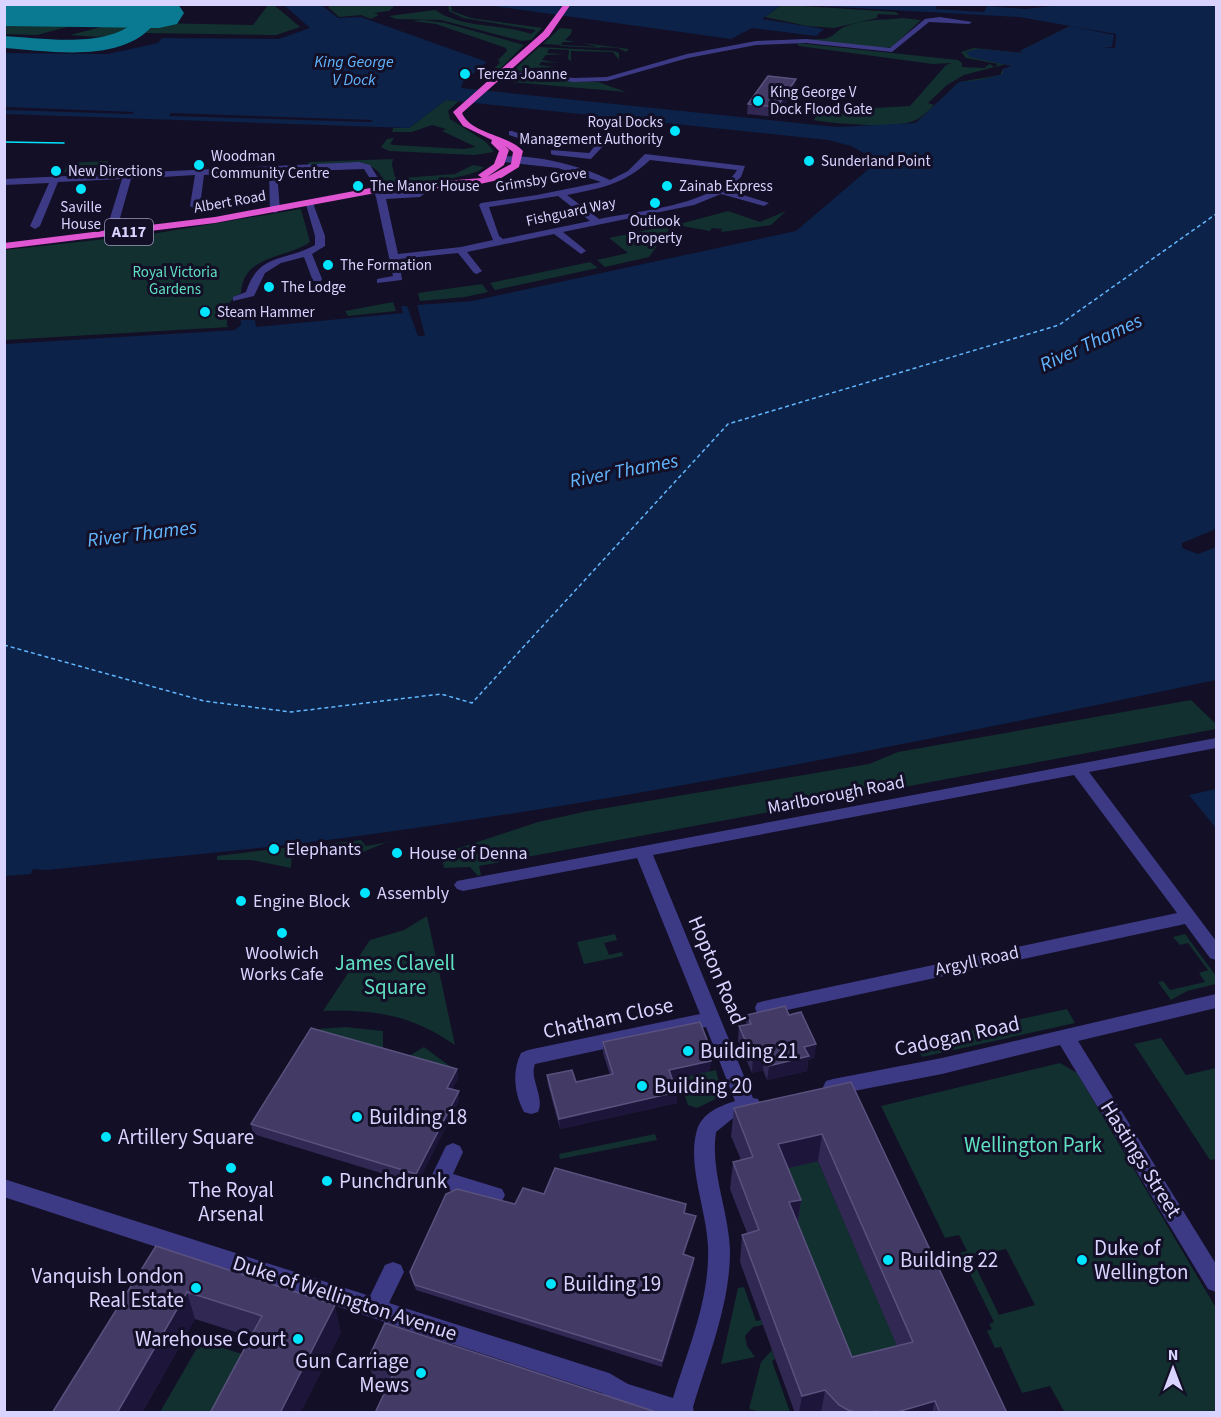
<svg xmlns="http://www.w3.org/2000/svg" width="1221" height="1417" font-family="'Source Sans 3',sans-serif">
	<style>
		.green { fill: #12302f; fill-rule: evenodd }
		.water { fill: #0c2248 }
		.pier { fill: #130f26 }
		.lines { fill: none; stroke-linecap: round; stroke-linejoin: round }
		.ferry { stroke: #62b6ff; stroke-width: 1.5; stroke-dasharray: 4 3; stroke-linecap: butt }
		.taxiway { fill: #0a7a92; fill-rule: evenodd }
		.runway { fill: #0a7a92; fill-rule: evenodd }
		.minor { fill: #3d3a85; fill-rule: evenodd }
		.trunk { fill: #e055d1; fill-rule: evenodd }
		.tram { stroke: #00e5ff; stroke-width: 1.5 }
		.wall { fill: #312854; fill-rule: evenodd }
		.shaded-wall { fill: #1d163a }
		.building { fill: #433a66; stroke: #5a527e; stroke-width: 1.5; fill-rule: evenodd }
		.poi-dot { fill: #00e5ff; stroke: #130f26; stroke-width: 2 }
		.labels { text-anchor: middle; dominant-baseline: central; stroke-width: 6; stroke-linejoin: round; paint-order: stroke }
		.far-poi-label { font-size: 15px; fill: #d9d4ff; stroke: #130f26; text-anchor: start }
		.far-street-label { font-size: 15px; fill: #d9d4ff; stroke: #130f26 }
		.far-park-label { font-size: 15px; fill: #5fe0c0; stroke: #130f26 }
		.far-water-label { font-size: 16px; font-style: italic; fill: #62b6ff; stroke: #130f26 }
		.shield { fill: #130f26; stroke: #9e99be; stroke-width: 1.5 }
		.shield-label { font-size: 16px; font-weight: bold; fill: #d9d4ff }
		.street-label { font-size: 18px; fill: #d9d4ff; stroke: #130f26 }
		.poi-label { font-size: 18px; fill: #d9d4ff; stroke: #130f26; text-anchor: start }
		.water-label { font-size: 20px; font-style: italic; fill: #62b6ff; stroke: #130f26 }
		.near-park-label { font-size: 21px; fill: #5fe0c0; stroke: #130f26 }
		.near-street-label { font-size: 21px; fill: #d9d4ff; stroke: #130f26 }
		.near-poi-label { font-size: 21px; fill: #d9d4ff; stroke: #130f26; text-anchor: start }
	</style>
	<rect width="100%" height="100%" fill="#130f26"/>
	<path class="green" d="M 236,4 L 274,5 L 300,27 L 276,35 L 145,33 L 155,23 L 253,25 L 268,5 Z
		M 332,5 L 332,4 L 395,5 L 389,11 L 374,13 L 379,15 L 371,19 L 361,15 L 339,17 L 328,7 Z
		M 448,5 L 451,5 L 452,11 L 471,18 L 542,28 L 531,40 L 522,41 L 441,20 L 396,19 L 389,16 L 435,10 C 463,29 500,23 531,34 L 536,30 L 463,18 L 449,11 Z
		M 787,5 L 896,12 L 899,15 L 878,14 L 877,18 L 834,28 L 807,26 L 765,17 L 780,6 Z
		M 5,17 L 101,18 L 37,35 L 5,34 Z
		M 903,18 L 921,20 L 892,47 L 886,48 L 806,40 L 750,41 L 824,39 C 834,37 836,31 844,27 C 862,19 884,20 903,18 Z
		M 423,20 L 445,23 L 524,45 L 496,73 L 480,81 L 500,63 L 498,60 L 507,51 L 506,48 L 436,24 L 412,21 Z
		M 125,21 L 132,23 C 122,42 90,36 70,35 Z
		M 1070,26 L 1038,118 L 916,123 L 959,82 L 1000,75 L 1003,69 L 1012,67 L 1006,64 L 964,75 L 947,85 L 928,103 L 934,105 C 929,110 923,116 916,120 C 900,129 833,124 814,120 L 818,112 L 790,109 L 800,94 L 803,95 L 794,109 L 818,111 L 910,106 L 946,65 L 952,63 L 933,64 L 799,46 L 797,43 L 958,60 L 962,63 L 962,67 L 986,68 L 985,67 L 990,64 L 994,67 L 998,64 L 966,58 L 961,52 L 974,48 L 1024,53 L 1020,51 Z
		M 560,28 L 572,29 L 571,34 L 565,40 L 576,42 L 563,42 L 560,46 L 602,48 L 583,43 L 629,49 L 626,52 L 618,48 L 543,44 Z
		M 539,47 L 614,51 L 619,53 L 619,60 L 613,52 L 571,51 L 571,61 L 576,65 L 568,59 L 569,50 L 549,49 L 547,53 L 565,54 L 546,55 L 542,60 L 558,63 L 541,62 L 539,65 L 555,67 L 530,68 L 529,73 L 517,71 L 517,67 Z
		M 517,77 L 534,80 L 598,82 L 626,92 L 499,81 Z
		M 446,100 L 459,101 L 448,111 L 450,119 L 486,142 L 494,152 L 474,155 L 389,151 L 381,147 L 387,139 L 394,138 L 390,144 L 394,145 L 464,149 L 476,147 L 442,131 L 446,129 L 432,125 L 412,132 L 392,132 L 393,128 L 409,128 Z
		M 393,159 L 392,165 L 395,177 L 402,178 L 455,174 L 473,165 L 484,167 C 474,179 398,187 383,180 C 375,154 329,165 307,166 L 309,162 Z
		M 108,161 L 105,171 L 64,172 L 67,163 Z
		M 301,209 L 310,242 C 287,259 243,254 241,293 C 226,302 227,308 227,326 L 229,327 L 5,340 L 5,250 L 152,234 Z
		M 728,211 L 760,222 L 786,211 L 771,225 L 721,232 L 722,229 L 712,228 L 710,231 L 676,225 Z
		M 649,214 L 669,229 L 663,238 L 655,238 L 650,245 L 657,246 L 649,257 L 605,267 L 597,260 L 628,253 L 609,238 L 657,228 L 641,216 Z
		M 590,262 L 598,268 L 495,290 L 490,283 Z
		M 482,284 L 488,292 L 465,297 L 420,301 L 418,293 Z
		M 393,302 L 396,311 L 348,316 L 345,311 Z
		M 1191,700 L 1216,724 L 1216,729 L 479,866 L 481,875 L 478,876 L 470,867 L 444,868 L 441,854 L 538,822 L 588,811 L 869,764 L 898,752 Z
		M 411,838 L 385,843 L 363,852 L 362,848 L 347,850 L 347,854 L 328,850 L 328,844 L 361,840 L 366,846 Z
		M 292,847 L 291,868 L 251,860 L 217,860 L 217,856 Z
		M 427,916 L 455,1045 C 411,1015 376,1009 323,1011 L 370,940 L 404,930 Z
		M 615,934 L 617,940 L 604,943 L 609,955 L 622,952 L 623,956 L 584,964 L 577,942 Z
		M 1185,934 L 1216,976 L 1216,984 L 1187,991 L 1171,1000 L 1158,982 L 1163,981 L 1170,990 L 1205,982 L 1199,973 L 1208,970 L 1188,943 L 1180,945 L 1173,937 Z
		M 1067,1009 L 1075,1023 L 922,1057 L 915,1042 Z
		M 345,1027 L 383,1031 L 383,1050 L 317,1032 L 319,1029 Z
		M 1161,1038 L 1186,1075 L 1216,1068 L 1216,1159 L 1210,1160 L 1134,1044 Z
		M 424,1047 L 455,1070 L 407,1057 Z
		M 1060,1063 L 1077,1073 L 1216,1308 L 1216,1412 L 1061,1412 L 1064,1411 L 1050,1386 L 1022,1393 L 1001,1347 L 995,1348 L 987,1331 L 992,1329 L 989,1324 L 994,1322 L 960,1253 L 967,1251 L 959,1235 L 945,1238 L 881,1106 ZM 1006,1249 L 1035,1305 L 999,1315 L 971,1257 Z
		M 716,1070 L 722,1096 L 697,1108 L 688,1105 L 679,1078 Z
		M 655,1134 L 657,1140 L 560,1159 L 559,1154 Z
		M 818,1161 L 907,1368 L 847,1384 L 775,1171 Z
		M 744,1287 L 756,1321 L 761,1320 L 763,1325 L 753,1327 L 745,1336 L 747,1346 L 755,1357 L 721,1364 L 738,1288 Z
		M 201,1341 L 242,1354 L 211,1412 L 160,1412 Z
		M 772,1350 L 775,1359 L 772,1361 L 790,1412 L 760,1412 L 749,1409 L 761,1362 Z"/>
	<path class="water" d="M 328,4 L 323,6 L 338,18 L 361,17 L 487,62 L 463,82 L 461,88 L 836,127 L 916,123 L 959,82 L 980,80 L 1003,74 L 1003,69 L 1012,66 L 970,57 L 966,52 L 979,49 L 1024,53 L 1020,51 L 1070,26 L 1114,35 L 1112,47 L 1102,48 L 1115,48 L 1116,34 L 1019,17 L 802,5 L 936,4 L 936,9 L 984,12 L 987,6 L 1025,9 L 1069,4 L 1216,5 L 1216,680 C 937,739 656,795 373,834 C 264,849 155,858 47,870 L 33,869 L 31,874 L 5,876 L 5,344 L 235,330 L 241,325 L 240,308 L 253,307 L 256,327 L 403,313 L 401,306 L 407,306 L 418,336 L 425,336 L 417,305 L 472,301 L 796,231 L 878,161 L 851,146 L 828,140 L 446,100 L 409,128 L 5,114 L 5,53 L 108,54 L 158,43 L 162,38 L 279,39 L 310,28 L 284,5 Z
		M 486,5 L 781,5 L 762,19 L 824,29 L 816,36 L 752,28 L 731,39 Z
		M 1216,789 L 1216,828 L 1189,795 Z"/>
	<path class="pier" d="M 5,107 L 134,112 L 132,114 L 40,111 L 5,110 Z
		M 171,113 L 373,120 L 371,122 L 169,116 Z
		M 1216,529 L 1216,547 L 1198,554 L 1182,548 L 1182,543 Z"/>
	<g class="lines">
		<path class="ferry" d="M 4,645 L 204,701 L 291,712 L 441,694 L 472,703 L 728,424 L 1059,325 L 1216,214"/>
		<path class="taxiway" d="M 122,7 L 145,11 L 157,20 C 126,65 51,51 4,48 L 4,36 C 40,38 108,49 135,21 L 115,17 L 112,13 L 115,9 Z"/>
		<path class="runway" d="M 4,4 L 178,4 L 184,13 L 177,24 L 159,28 L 4,26 Z"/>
		<path class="minor" d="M 940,17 L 972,22 L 969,24 L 929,22 L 892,52 L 806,43 L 756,45 L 688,58 L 607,81 L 574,82 L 498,73 L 502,71 L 574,78 L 607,77 L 687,54 L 756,41 L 806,39 L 890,48 L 925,19 Z
			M 512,131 L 523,135 L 600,142 L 604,145 L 591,159 L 554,155 L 551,154 L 551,150 L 589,153 L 594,147 L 521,139 L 509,135 L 509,131 Z
			M 645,154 L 745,166 L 741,177 L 727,190 L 769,203 L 764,206 L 721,194 L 694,205 L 563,232 L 584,249 L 586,251 L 581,254 L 554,234 L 467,252 L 482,271 L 477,274 L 474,273 L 458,253 L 399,259 L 402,280 L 377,283 L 377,279 L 393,276 L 376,197 L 373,190 L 376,188 L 364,169 L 277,172 L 280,210 L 275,213 L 270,210 L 269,172 L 204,175 L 200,206 L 195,209 L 190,206 L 195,175 L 131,179 L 120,218 L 115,221 L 110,218 L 122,179 L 58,182 L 40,226 L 35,229 L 30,226 L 49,183 L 4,185 L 4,179 L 359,162 L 370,165 L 385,189 L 382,191 L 384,194 L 420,191 L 424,194 L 420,197 L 386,199 L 398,254 L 461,247 L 493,240 L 479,205 L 481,203 L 537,195 L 601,182 L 558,168 L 503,162 L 500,161 L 500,157 C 532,153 582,166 610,180 L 628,171 ZM 650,160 L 737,170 C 716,205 637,211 599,219 L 567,195 C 601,188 623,185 650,160 ZM 558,196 L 590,221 L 503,239 L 499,236 L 489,207 Z
			M 305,201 L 313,203 L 325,236 L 325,246 L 312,254 L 322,279 L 321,281 L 313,281 L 304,257 L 281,263 L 265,273 L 254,296 L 233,301 L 233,297 L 246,292 C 259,252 285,262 315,245 L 315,236 Z
			M 1216,738 L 1216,748 L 1089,772 L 1216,941 L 1216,960 L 1210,958 L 1185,924 L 764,1015 L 757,1013 L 755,1008 L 757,1003 L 764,1001 L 1177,913 L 1074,775 L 653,855 L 753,1098 L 758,1099 L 761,1105 L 758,1111 L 732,1119 L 716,1132 C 710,1172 729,1211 730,1251 C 730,1305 708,1357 693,1407 L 694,1412 C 661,1412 631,1413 602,1393 L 4,1197 L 4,1179 L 370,1296 L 385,1265 L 393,1262 L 401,1265 L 404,1272 L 389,1303 L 609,1373 L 628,1384 L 673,1398 C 688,1349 710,1299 708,1247 C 707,1212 688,1168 696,1134 C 700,1114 717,1107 735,1101 L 706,1027 L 535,1064 C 529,1079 545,1097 538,1112 L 531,1114 L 524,1112 C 514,1093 512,1071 521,1053 L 528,1050 L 700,1014 L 637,858 L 463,891 L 457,889 L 454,885 L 457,881 Z
			M 1216,994 L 1216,1008 L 1078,1041 L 1216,1264 L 1216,1292 L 1208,1289 L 1060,1045 L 942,1074 L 833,1095 L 826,1093 L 823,1087 L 826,1081 L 833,1079 L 942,1058 Z
			M 453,1143 L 460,1146 L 463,1152 L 453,1174 L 502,1189 L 505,1195 L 502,1201 L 495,1204 L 433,1185 L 430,1179 L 446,1146 Z"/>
		<path class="trunk" d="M 564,4 L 571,4 L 549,36 L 462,113 C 471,134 507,134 523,151 L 519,167 L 498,180 L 471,186 L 381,192 L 215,223 L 4,249 L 4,243 L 215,217 L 381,186 L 482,178 L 478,175 L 494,164 L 499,151 L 491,143 L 492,140 L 463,126 L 453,112 L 543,32 ZM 505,146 L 513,152 L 511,164 L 487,177 L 504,165 L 509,150 Z"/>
		<path class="tram" d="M 4,142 L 64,143"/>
	</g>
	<path class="wall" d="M 795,88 L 777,117 L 747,114 L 748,104 Z
		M 747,1015 L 789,1015 L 816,1044 L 814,1058 L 808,1060 L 807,1071 L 767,1080 L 763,1070 L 752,1073 L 738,1041 L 739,1026 L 746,1025 Z
		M 603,1042 L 711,1050 L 710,1071 L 672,1079 L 677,1092 L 677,1103 L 560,1129 L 548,1085 L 547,1075 L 576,1082 L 610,1075 L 603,1053 Z
		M 457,1069 L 458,1079 L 452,1089 L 459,1100 L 417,1184 L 253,1134 L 251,1124 Z
		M 851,1082 L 1007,1413 L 795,1413 L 740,1262 L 742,1235 L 747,1233 L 730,1189 L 733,1162 L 741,1160 L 731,1136 L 734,1108 ZM 818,1161 L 897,1346 L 852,1357 L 798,1224 L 801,1200 L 788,1168 Z
		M 544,1194 L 685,1210 L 685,1213 L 696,1216 L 695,1222 L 684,1255 L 694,1264 L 662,1367 L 416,1290 L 411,1278 L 410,1272 L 515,1204 Z
		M 156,1246 L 341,1332 L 300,1413 L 210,1413 L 251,1337 L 195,1319 L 142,1413 L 52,1413 Z
		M 369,1357 L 659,1413 L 387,1386 L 373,1382 Z"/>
	<path class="shaded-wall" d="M 796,79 L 795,88 L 777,117 L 777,107 Z
		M 816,1044 L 814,1058 L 808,1060 L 807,1071 L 767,1080 L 769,1066 L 804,1047 Z
		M 707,1050 L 711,1050 L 711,1060 Z
		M 764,1056 L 763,1070 L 752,1073 L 753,1058 Z
		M 711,1061 L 710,1071 L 668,1080 L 669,1070 Z
		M 457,1069 L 458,1079 L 448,1097 L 447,1088 Z
		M 459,1091 L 459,1100 L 417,1184 L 416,1174 Z
		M 677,1092 L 677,1103 L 560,1129 L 559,1119 Z
		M 822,1134 L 818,1161 L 775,1171 L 778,1144 Z
		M 801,1200 L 797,1227 L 789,1202 Z
		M 696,1216 L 695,1222 L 682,1260 L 683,1254 Z
		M 694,1258 L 694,1264 L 662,1367 L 662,1361 Z
		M 187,1292 L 195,1319 L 142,1413 L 117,1413 Z
		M 335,1305 L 341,1332 L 300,1413 L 280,1413 Z
		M 825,1390 L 821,1413 L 799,1413 L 802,1396 Z
		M 935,1401 L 932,1413 L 894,1413 Z"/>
	<path class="building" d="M 768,76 L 796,79 L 777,107 L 748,104 Z
		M 785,1006 L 789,1015 L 801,1012 L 816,1044 L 804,1047 L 809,1056 L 769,1066 L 764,1056 L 753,1058 L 739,1026 L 751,1024 L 747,1015 Z
		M 700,1022 L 711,1050 L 707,1050 L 711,1061 L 669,1070 L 677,1092 L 559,1119 L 547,1075 L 572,1070 L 576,1082 L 613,1074 L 603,1042 Z
		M 311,1028 L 457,1069 L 447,1088 L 459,1091 L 416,1174 L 251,1124 Z
		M 851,1082 L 1007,1413 L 940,1413 L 935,1401 L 894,1413 L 878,1413 L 878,1411 L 858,1413 L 848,1410 L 839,1405 L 825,1390 L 802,1396 L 742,1235 L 759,1230 L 733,1162 L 753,1157 L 734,1108 ZM 822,1134 L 913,1342 L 852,1357 L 789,1202 L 801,1200 L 778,1144 Z
		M 555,1168 L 686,1204 L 684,1213 L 696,1216 L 683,1254 L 694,1258 L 662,1361 L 415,1285 L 410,1272 L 446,1194 L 457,1189 L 515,1204 L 523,1188 L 544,1194 Z
		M 156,1246 L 335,1305 L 280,1413 L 210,1413 L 262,1316 L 187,1292 L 117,1413 L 52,1413 Z
		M 385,1323 L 659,1413 L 375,1413 L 397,1366 L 369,1357 Z"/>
	<g class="poi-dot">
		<circle cx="465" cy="74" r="6"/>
		<circle cx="758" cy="101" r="6"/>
		<circle cx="675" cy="131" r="6"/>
		<circle cx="809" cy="161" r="6"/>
		<circle cx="199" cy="165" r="6"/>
		<circle cx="56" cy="171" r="6"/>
		<circle cx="358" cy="186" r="6"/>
		<circle cx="667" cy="186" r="6"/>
		<circle cx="81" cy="189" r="6"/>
		<circle cx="655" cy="203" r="6"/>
		<circle cx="328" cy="265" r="6"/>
		<circle cx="269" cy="287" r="6"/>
		<circle cx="205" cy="312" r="6"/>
		<circle cx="274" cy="849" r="6"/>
		<circle cx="397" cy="853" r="6"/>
		<circle cx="365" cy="893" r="6"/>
		<circle cx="241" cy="901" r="6"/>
		<circle cx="282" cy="933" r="6"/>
		<circle cx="688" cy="1051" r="6"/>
		<circle cx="642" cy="1086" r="6"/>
		<circle cx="357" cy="1117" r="6"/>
		<circle cx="106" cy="1137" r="6"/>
		<circle cx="231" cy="1168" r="6"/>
		<circle cx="327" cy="1181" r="6"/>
		<circle cx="888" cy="1260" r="6"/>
		<circle cx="1082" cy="1260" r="6"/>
		<circle cx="551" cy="1284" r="6"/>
		<circle cx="196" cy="1288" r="6"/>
		<circle cx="298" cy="1339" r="6"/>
		<circle cx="421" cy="1373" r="6"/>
	</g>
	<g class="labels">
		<g class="far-poi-label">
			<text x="477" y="74">Tereza Joanne</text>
			<text x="770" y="92">King George V<tspan x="770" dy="17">Dock Flood Gate</tspan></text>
			<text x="663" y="122" text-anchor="end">Royal Docks<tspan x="663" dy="17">Management Authority</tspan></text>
			<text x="211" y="156">Woodman<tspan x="211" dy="17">Community Centre</tspan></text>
			<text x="821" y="161">Sunderland Point</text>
			<text x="68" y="171">New Directions</text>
			<text x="370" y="186">The Manor House</text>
			<text x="679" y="186">Zainab Express</text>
			<text x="81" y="207" text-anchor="middle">Saville<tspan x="81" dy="17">House</tspan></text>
			<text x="655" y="221" text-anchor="middle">Outlook<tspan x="655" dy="17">Property</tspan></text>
			<text x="340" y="265">The Formation</text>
			<text x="281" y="287">The Lodge</text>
			<text x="217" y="312">Steam Hammer</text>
		</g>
		<g class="far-street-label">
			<text transform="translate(541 180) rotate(-9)">Grimsby Grove</text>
			<text transform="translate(230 202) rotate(-10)">Albert Road</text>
			<text transform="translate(571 212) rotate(-12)">Fishguard Way</text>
		</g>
		<g class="far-park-label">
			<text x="175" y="272">Royal Victoria<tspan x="175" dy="17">Gardens</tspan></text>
		</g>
		<g class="far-water-label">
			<text x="354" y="62">King George<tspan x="354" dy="18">V Dock</tspan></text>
		</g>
		<rect class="shield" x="105" y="219" width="48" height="26" rx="4.5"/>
		<g class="shield-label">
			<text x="129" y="232">A117</text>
		</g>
		<g class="street-label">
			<text transform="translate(836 795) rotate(-11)">Marlborough Road</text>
			<text transform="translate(977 961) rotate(-12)">Argyll Road</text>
		</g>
		<g class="poi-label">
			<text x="286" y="849">Elephants</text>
			<text x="409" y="853">House of Denna</text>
			<text x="377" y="893">Assembly</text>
			<text x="253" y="901">Engine Block</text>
			<text x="282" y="953" text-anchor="middle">Woolwich<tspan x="282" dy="21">Works Cafe</tspan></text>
		</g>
		<g class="water-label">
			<text transform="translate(1091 343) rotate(-25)">River Thames</text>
			<text transform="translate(624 471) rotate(-11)">River Thames</text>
			<text transform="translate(142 534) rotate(-7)">River Thames</text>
		</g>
		<g class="near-park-label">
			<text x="395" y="963">James Clavell<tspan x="395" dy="24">Square</tspan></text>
			<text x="1033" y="1145">Wellington Park</text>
		</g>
		<g class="near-street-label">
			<text transform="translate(717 970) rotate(67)">Hopton Road</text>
			<text transform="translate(608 1018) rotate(-12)">Chatham Close</text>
			<text transform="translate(957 1036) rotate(-12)">Cadogan Road</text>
			<text transform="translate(1141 1159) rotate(58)">Hastings Street</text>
			<text transform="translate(345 1298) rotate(18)">Duke of Wellington Avenue</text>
		</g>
		<g class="near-poi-label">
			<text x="700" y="1051">Building 21</text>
			<text x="654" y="1086">Building 20</text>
			<text x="369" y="1117">Building 18</text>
			<text x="118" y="1137">Artillery Square</text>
			<text x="339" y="1181">Punchdrunk</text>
			<text x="231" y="1190" text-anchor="middle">The Royal<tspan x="231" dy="24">Arsenal</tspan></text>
			<text x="1094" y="1248">Duke of<tspan x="1094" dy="24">Wellington</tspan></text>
			<text x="900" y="1260">Building 22</text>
			<text x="184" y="1276" text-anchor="end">Vanquish London<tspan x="184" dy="24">Real Estate</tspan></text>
			<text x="563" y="1284">Building 19</text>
			<text x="286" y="1339" text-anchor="end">Warehouse Court</text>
			<text x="409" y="1361" text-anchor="end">Gun Carriage<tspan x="409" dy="24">Mews</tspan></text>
		</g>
	</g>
	<rect width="1221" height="1417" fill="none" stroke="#d9d4ff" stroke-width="12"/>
	<g transform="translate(1173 1369)" stroke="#130f26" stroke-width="4.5" paint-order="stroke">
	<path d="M0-4.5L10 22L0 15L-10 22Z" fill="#d9d4ff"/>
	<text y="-9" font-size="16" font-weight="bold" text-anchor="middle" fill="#d9d4ff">N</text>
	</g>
</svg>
